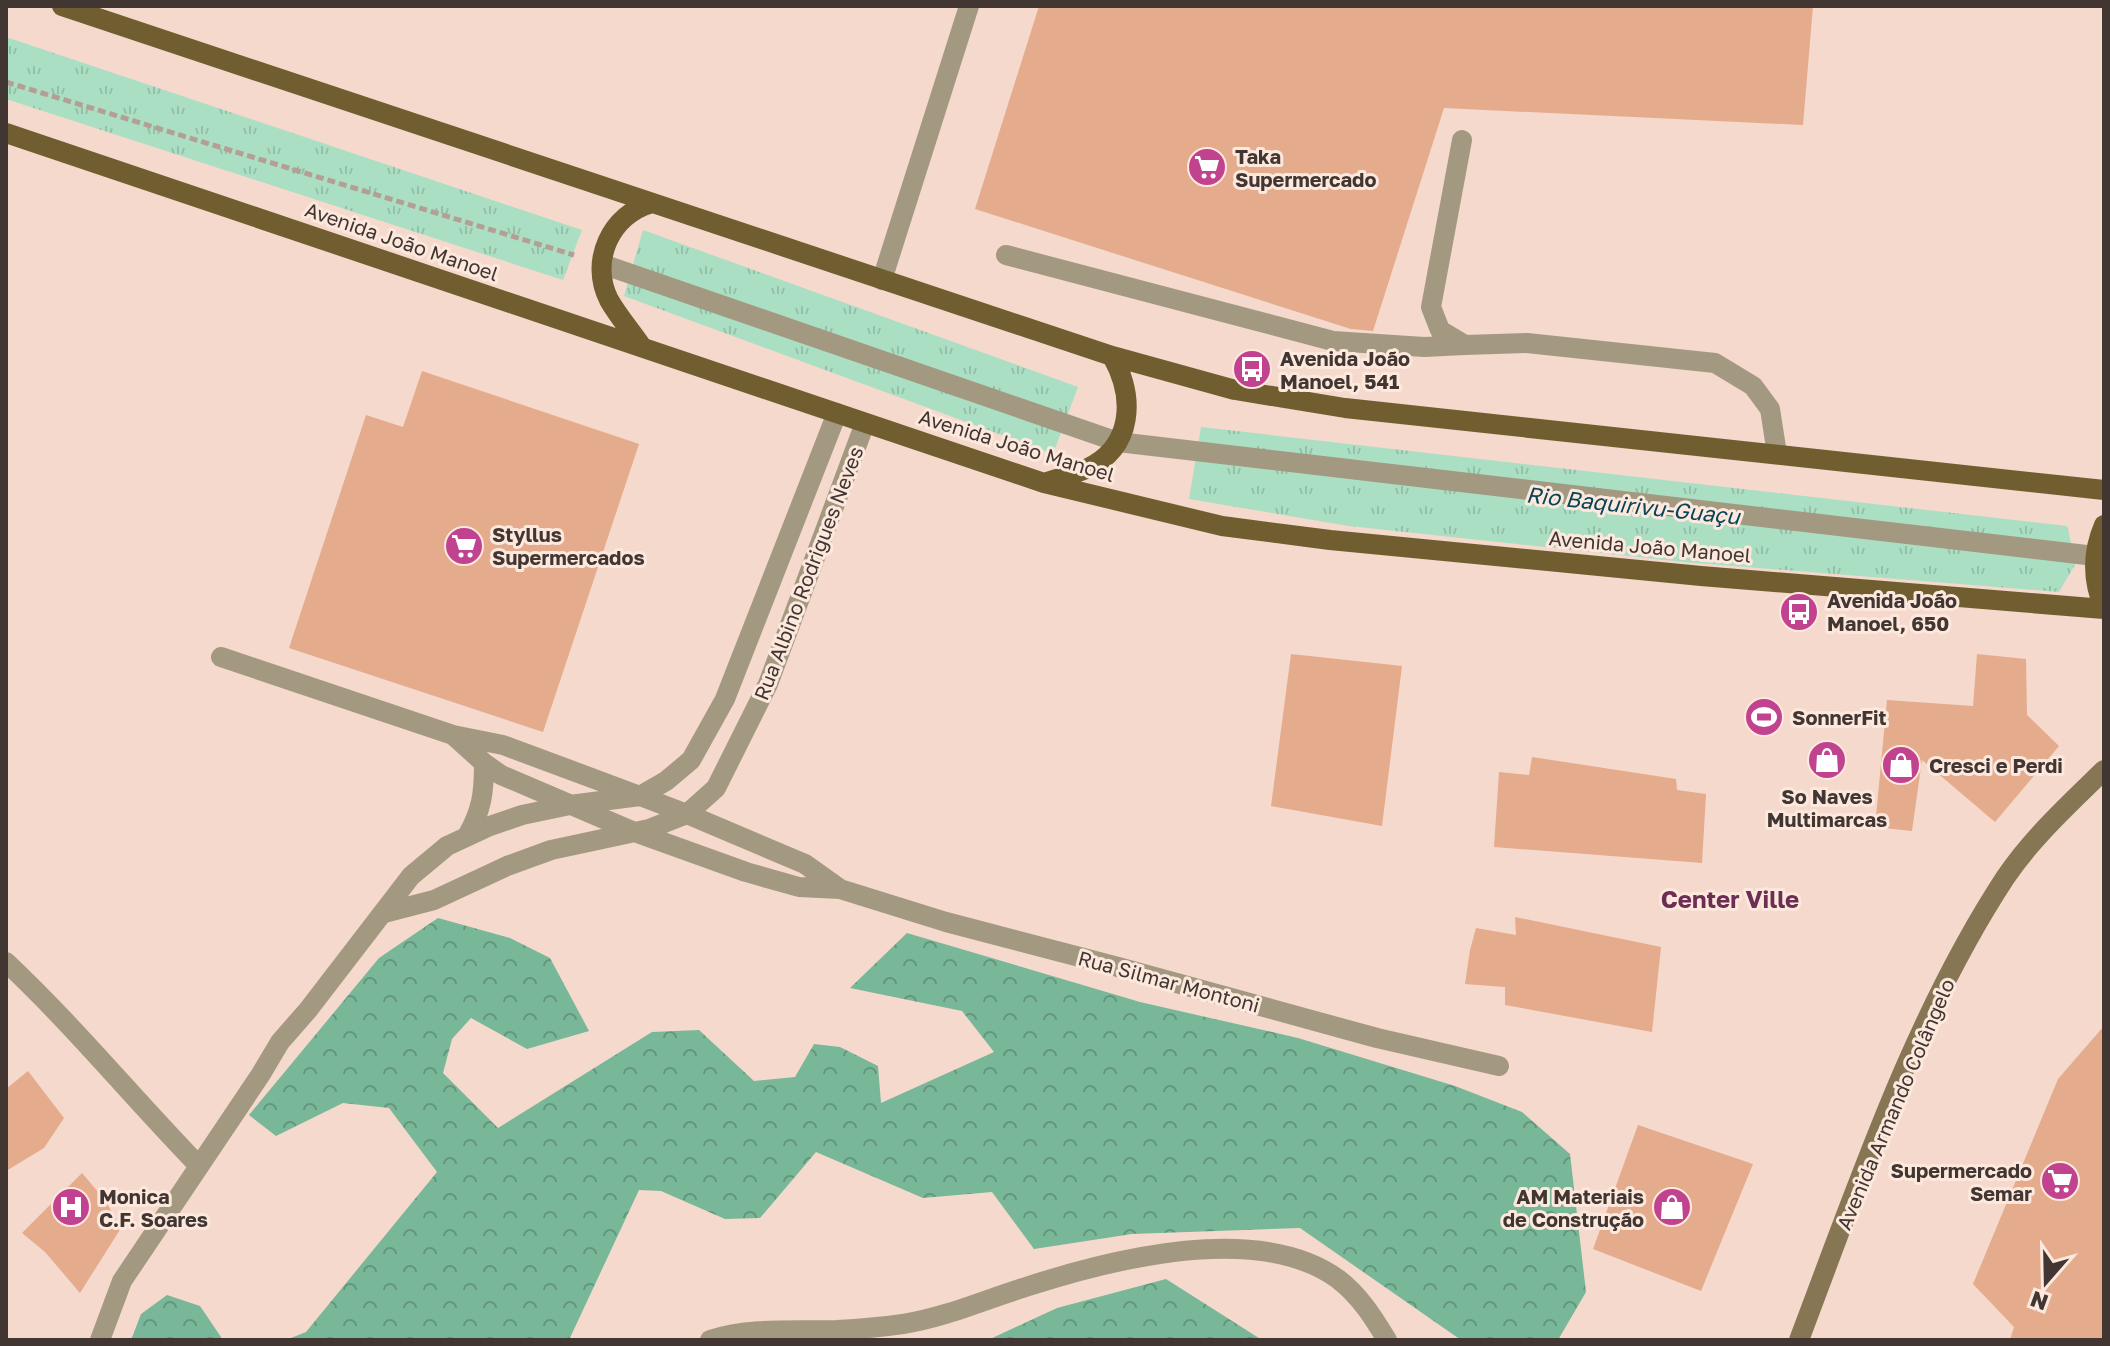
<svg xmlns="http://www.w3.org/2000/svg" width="2110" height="1346" font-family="'Golos Text',sans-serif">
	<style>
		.grass { fill: url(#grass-tufts) }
		.forest { fill: url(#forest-crowns) }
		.building { fill: #e5ab8d }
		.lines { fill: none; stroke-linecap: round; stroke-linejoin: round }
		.path { stroke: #b49f95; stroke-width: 5; stroke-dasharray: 8 4; stroke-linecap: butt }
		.lane { stroke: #a39981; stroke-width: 20 }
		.street { stroke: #a39981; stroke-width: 20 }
		.secondary { stroke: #867653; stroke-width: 20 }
		.primary { stroke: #715e30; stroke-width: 20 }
		.labels { text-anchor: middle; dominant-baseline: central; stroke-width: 6; stroke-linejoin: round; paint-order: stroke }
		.poi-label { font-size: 20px; font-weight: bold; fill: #413631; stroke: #fde8dd; text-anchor: start }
		.street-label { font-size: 20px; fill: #413631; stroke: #fde8dd }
		.water-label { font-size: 22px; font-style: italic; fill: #084458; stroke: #fde8dd }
		.quarter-label { font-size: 24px; font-weight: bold; fill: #6c2e52; stroke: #fde8dd }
	</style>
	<defs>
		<pattern id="grass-tufts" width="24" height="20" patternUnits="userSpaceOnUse" patternTransform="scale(2)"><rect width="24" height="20" fill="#abdfc4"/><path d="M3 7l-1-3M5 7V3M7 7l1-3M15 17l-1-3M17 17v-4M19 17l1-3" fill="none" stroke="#94c0a9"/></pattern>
		<pattern id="forest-crowns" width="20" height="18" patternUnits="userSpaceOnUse" patternTransform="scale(2)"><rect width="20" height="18" fill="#78b798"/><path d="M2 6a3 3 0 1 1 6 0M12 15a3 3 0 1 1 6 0" fill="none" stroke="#64967d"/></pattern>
	</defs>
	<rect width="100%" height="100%" fill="#f4d9cc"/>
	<path class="grass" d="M 6,37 L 582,230 L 563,280 L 6,99 Z
		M 643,230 L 1078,387 L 1053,454 L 624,296 Z
		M 1201,427 L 2067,526 L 2076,563 L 2059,592 L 1684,562 L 1349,526 L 1189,499 Z"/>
	<path class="forest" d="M 438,918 L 510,938 L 550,958 L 589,1031 L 527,1049 L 471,1018 L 452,1039 L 443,1073 L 498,1128 L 652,1032 L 699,1030 L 754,1081 L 795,1077 L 814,1044 L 840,1047 L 878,1066 L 881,1103 L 994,1052 L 962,1011 L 850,988 L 907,933 L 1140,1002 L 1298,1038 L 1455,1086 L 1522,1112 L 1570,1154 L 1586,1292 L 1558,1340 L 1461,1340 L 1300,1228 L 1132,1234 L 1034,1249 L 992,1192 L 923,1198 L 816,1152 L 760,1218 L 725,1219 L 661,1191 L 639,1190 L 569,1340 L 286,1340 L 306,1332 L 437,1172 L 389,1108 L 343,1103 L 276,1136 L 249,1115 L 379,958 Z
		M 1166,1279 L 1262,1340 L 988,1340 L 1057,1308 Z
		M 167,1295 L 200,1306 L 223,1340 L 131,1340 L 141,1314 Z"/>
	<path class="building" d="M 1039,6 L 1813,6 L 1803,125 L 1444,108 L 1373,331 L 1351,329 L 975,209 Z
		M 422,371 L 639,444 L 543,732 L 289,648 L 366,415 L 403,427 Z
		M 1291,654 L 1402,666 L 1382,826 L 1271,806 Z
		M 1977,654 L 2026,659 L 2027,715 L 2059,746 L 1995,822 L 1922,760 L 1912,831 L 1875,827 L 1887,700 L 1973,706 Z
		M 1532,757 L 1676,779 L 1677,790 L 1706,794 L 1702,863 L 1494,847 L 1499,772 L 1529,775 Z
		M 1515,917 L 1661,947 L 1652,1032 L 1505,1005 L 1505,987 L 1465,984 L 1470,950 L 1476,928 L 1516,935 Z
		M 2104,1026 L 2104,1340 L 2010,1340 L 2014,1327 L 1973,1284 L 2058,1079 Z
		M 28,1071 L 64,1118 L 44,1148 L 6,1171 L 6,1089 Z
		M 1638,1125 L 1753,1164 L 1701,1291 L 1593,1249 Z
		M 82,1173 L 105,1200 L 121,1228 L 80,1293 L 45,1252 L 22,1233 Z"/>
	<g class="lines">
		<path class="path" d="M 6,82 L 574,255"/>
		<path class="lane" d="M 1462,140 L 1431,307 L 1440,330 L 1465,345 L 1527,343 L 1715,363 L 1753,386 L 1770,409 L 1777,454
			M 1006,255 L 1333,341 L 1424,347 L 1465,345"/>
		<path class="street" d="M 602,264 L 1118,442 L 2095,556
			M 882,280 L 969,6
			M 221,657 L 453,735 L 503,745 L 640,796 L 687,814 L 805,864 L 840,889
			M 453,735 L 484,763 L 501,775 L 632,831 L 746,872 L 799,887 L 840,889 L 946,922 L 1118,967 L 1377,1038 L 1499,1066
			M 467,836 C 482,810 484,793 484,763
			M 384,913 L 434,900 L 507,866 L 551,850 L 649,829 L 687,814 L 716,788 L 768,684 L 865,423
			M 6,962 C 74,1026 134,1099 199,1166
			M 100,1340 L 122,1281 L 261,1074 L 280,1042 L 308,1010 L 411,876 L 447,846 L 490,826 L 522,815 L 570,805 L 640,796 L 666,781 L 691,760 L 725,699 L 837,413
			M 710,1340 C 751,1327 794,1331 837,1330 C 858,1329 882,1327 903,1324 C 947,1317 989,1298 1032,1285 C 1117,1258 1259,1222 1338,1279 C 1360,1296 1373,1317 1387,1340"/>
		<path class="secondary" d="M 1799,1340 C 1858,1185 1914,1017 2005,878 C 2032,838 2069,804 2104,770"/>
		<path class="primary" d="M 62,6 L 1112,356 L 1235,390 L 1345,408 L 2104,490
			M 6,133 L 1044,483 L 1222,526 L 1330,540 L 1701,576 L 2104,609
			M 642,347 C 632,332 618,316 609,300 C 589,261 611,214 652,203
			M 1044,483 C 1058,478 1073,475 1086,469 C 1134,447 1135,397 1112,356
			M 2104,525 C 2092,553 2092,580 2104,608"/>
	</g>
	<defs>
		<symbol id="supermarket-disc" viewBox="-11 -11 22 22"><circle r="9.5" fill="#c14390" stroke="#fde8dd"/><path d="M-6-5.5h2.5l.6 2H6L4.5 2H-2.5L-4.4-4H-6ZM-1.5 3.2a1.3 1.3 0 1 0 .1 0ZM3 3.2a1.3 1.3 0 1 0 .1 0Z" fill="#fff"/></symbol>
		<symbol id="bus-disc" viewBox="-11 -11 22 22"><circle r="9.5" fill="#c14390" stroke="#fde8dd"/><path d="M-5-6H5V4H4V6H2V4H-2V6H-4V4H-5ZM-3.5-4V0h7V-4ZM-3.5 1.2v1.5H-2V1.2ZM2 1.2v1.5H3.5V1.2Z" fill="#fff"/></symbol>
		<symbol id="stadium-disc" viewBox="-11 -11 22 22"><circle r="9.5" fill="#c14390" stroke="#fde8dd"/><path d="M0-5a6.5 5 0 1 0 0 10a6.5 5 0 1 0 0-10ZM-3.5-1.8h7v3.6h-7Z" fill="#fff"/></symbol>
		<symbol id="shop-disc" viewBox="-11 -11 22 22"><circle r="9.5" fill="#c14390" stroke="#fde8dd"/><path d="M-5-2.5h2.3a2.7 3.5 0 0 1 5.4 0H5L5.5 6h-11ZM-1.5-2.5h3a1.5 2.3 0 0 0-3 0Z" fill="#fff"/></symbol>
		<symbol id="hospital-disc" viewBox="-11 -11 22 22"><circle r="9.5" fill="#c14390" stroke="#fde8dd"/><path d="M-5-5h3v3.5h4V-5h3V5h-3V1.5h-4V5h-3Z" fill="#fff"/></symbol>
	</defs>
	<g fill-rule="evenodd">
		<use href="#supermarket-disc" x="1185" y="145" width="44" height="44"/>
		<use href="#bus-disc" x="1230" y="347" width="44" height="44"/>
		<use href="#supermarket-disc" x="442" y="524" width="44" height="44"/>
		<use href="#bus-disc" x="1777" y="590" width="44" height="44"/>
		<use href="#stadium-disc" x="1742" y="695" width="44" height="44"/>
		<use href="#shop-disc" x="1805" y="738" width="44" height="44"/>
		<use href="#shop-disc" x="1879" y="743" width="44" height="44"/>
		<use href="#supermarket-disc" x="2038" y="1159" width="44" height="44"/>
		<use href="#hospital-disc" x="49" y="1185" width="44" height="44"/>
		<use href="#shop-disc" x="1650" y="1185" width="44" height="44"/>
	</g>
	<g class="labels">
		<g class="poi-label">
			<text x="1235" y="156">Taka<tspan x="1235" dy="23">Supermercado</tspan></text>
			<text x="1280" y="358">Avenida João<tspan x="1280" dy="23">Manoel, 541</tspan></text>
			<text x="492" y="534">Styllus<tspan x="492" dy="23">Supermercados</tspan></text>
			<text x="1827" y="600">Avenida João<tspan x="1827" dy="23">Manoel, 650</tspan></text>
			<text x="1792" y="717">SonnerFit</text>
			<text x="1929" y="765">Cresci e Perdi</text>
			<text x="1827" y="796" text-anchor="middle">So Naves<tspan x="1827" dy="23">Multimarcas</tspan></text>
			<text x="2032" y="1170" text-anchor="end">Supermercado<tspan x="2032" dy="23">Semar</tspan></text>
			<text x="99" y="1196">Monica<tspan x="99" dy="23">C.F. Soares</tspan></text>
			<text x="1644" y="1196" text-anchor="end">AM Materiais<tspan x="1644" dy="23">de Construção</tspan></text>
		</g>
		<g class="street-label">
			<text transform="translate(402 241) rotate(19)">Avenida João Manoel</text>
			<text transform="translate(1017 445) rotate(17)">Avenida João Manoel</text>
			<text transform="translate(1650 546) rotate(5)">Avenida João Manoel</text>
			<text transform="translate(808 573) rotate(-69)">Rua Albino Rodrigues Neves</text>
			<text transform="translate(1169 981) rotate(15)">Rua Silmar Montoni</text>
			<text transform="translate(1895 1104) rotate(-67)">Avenida Armando Colângelo</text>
		</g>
		<g class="water-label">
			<text transform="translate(1633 505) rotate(6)">Rio Baquirivu-Guaçu</text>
		</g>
		<g class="quarter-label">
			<text x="1730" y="898">Center Ville</text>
		</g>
	</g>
	<rect width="2110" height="1346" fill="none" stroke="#413631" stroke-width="16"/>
	<g transform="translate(2046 1282) rotate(200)" stroke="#fde8dd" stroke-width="6" paint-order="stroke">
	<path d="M0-6L14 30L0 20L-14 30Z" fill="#413631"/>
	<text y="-12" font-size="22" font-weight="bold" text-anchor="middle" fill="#413631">N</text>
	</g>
</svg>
